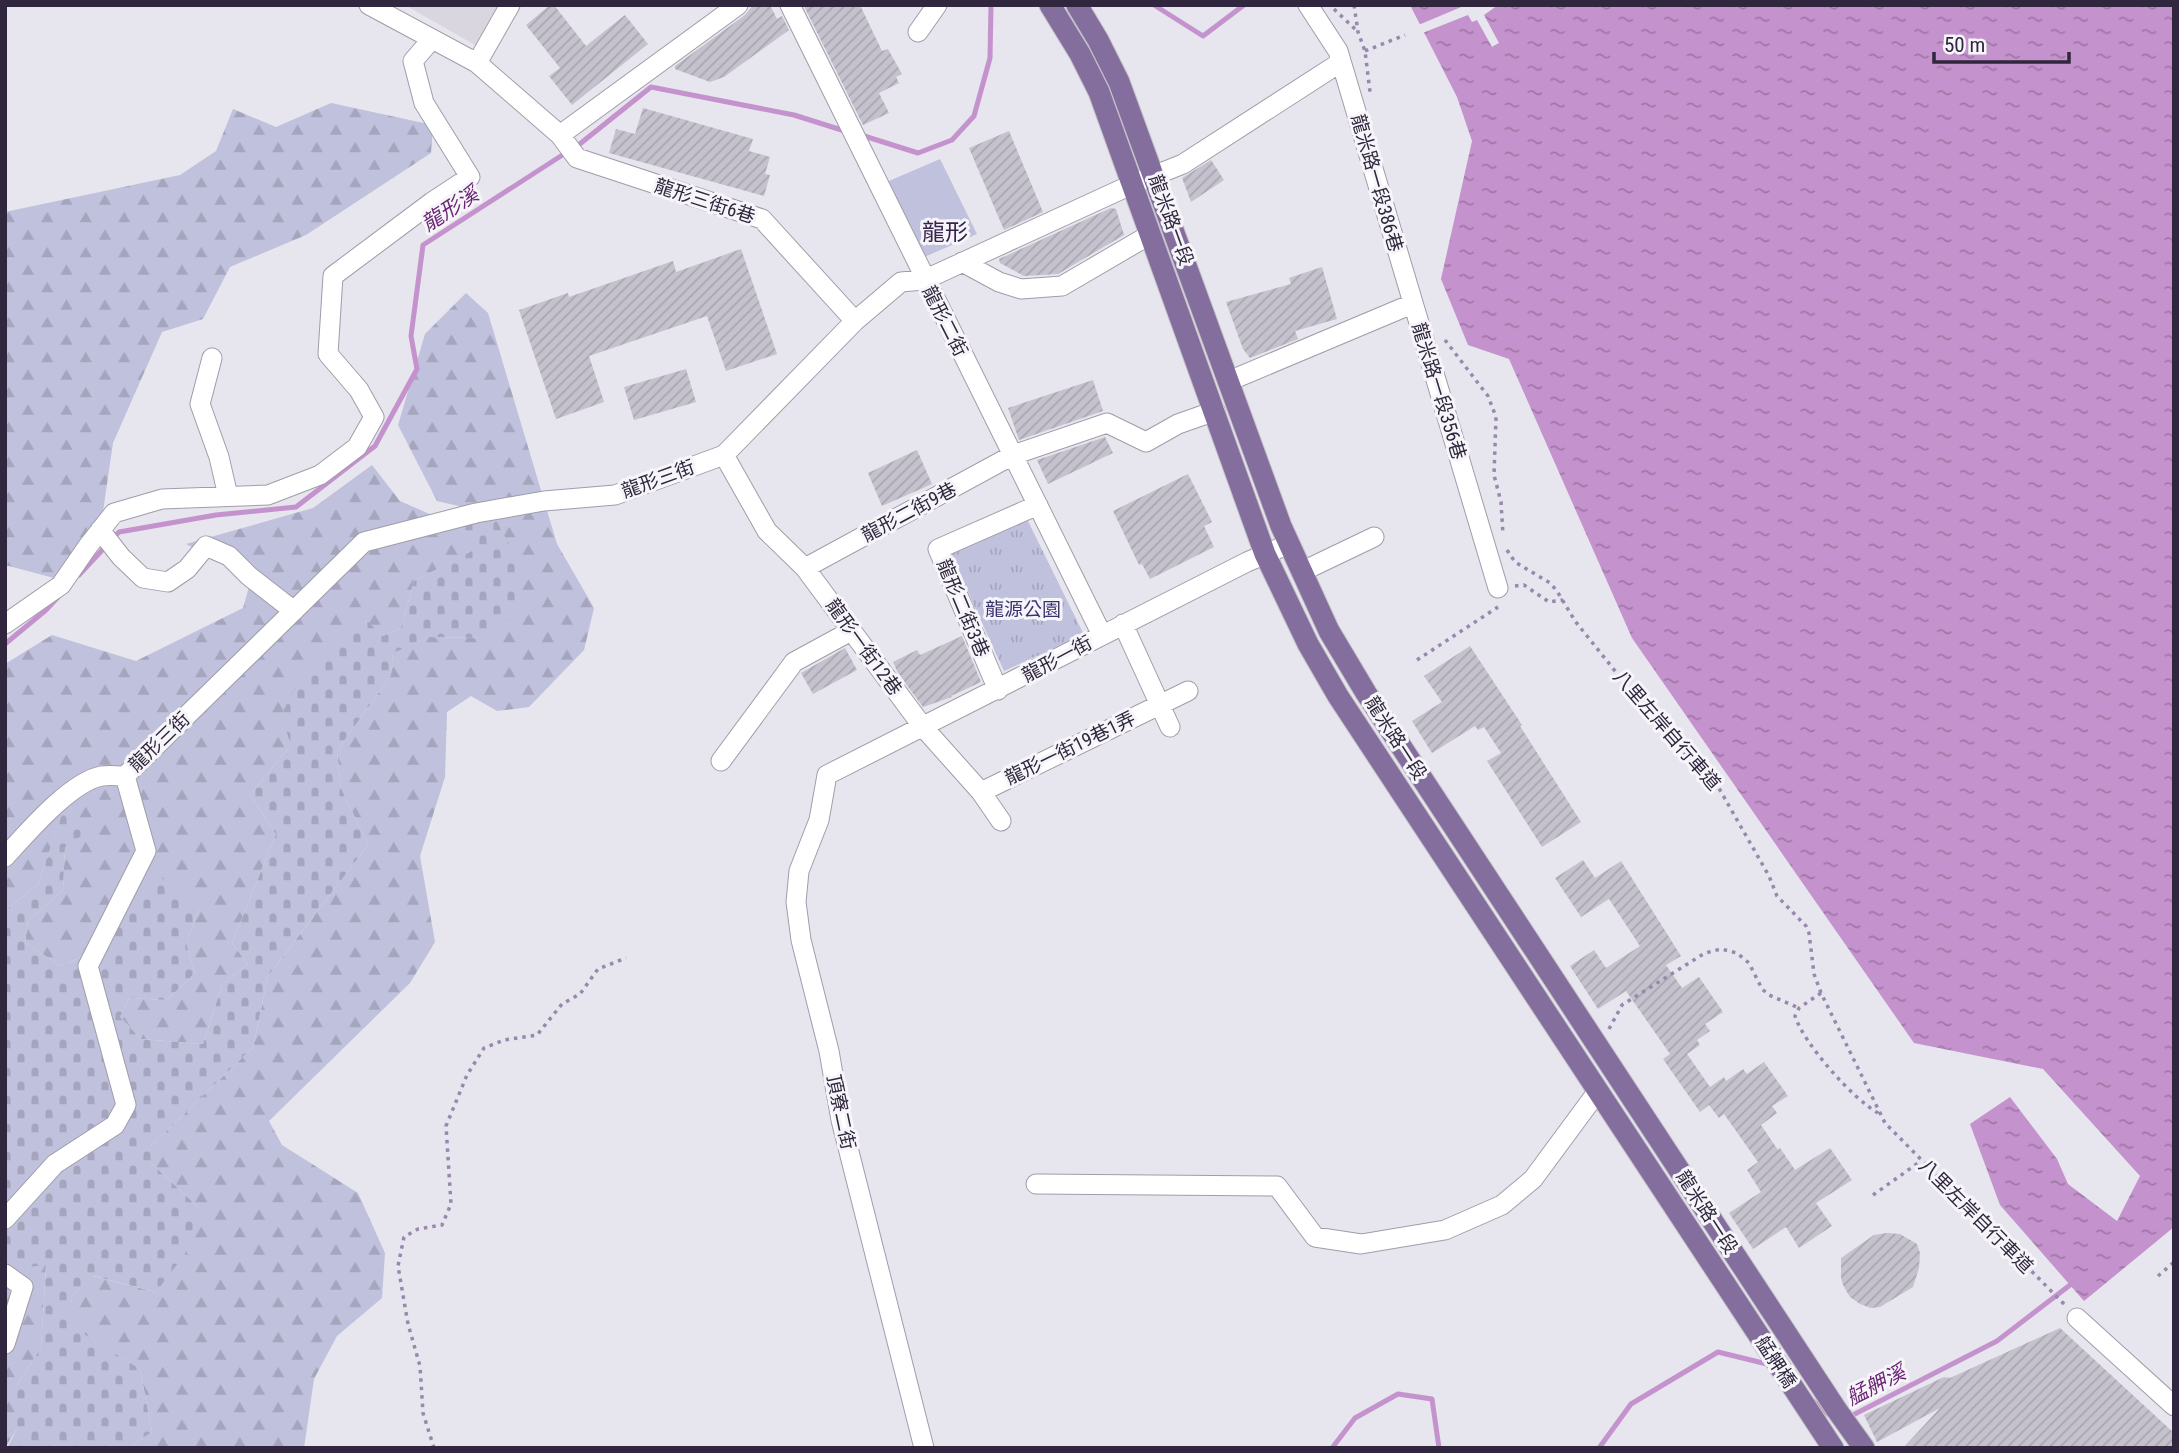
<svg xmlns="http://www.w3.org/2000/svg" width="2179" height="1453" font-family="'Roboto Condensed','Noto Sans TC',sans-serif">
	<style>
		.built { fill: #d9d6e0 }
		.green { fill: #c0c1dc }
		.forest { fill: url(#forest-firs) }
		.cemetery { fill: url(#cemetery-stones) }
		.park { fill: url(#park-tufts) }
		.water { fill: url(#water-ripples) }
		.pier { fill: #e7e5ed }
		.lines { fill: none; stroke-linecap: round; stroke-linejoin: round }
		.stream { stroke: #c492cc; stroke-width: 5 }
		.building { fill: url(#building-hatch) }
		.minor-casing { stroke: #a19caa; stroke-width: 21 }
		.major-casing { stroke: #c5c2c9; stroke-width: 23 }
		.path { stroke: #9788ad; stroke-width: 3.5; stroke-dasharray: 3.5 5; stroke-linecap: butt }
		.minor { stroke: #fff; stroke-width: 19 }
		.major { stroke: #836e9e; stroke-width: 21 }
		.labels { text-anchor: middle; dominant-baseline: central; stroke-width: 6; stroke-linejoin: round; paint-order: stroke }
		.street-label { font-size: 19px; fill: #30263d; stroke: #f6f5f9 }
		.park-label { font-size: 19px; fill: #393370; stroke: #f6f5f9 }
		.water-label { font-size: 21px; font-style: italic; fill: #692574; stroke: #f6f5f9 }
		.quarter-label { font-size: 23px; fill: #37234d; stroke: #f6f5f9 }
	</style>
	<defs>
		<pattern id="forest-firs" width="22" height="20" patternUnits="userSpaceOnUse" patternTransform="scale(1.75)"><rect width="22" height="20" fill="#c0c1dc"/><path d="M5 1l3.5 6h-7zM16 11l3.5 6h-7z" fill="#a5a6be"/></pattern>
		<pattern id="cemetery-stones" width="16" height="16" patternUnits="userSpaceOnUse" patternTransform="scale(1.75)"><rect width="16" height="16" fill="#c0c1dc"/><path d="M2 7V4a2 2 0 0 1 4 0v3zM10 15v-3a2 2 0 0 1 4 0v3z" fill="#a5a6be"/></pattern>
		<pattern id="park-tufts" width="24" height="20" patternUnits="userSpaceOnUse" patternTransform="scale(1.75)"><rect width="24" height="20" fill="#c0c1dc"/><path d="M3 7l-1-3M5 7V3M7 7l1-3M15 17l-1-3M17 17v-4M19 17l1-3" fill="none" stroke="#a5a6be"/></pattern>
		<pattern id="water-ripples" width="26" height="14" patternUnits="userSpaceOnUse" patternTransform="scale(1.75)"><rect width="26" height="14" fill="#c492cc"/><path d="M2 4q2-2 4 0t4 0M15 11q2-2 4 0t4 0" fill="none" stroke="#a077a7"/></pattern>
		<pattern id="building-hatch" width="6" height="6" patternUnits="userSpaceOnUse" patternTransform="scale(1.75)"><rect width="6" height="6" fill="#c5c1cd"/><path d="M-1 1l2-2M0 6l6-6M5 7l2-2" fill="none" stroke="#aaa6b1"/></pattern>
	</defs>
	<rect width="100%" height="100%" fill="#e7e5ed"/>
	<path class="built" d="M 405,5 L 498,5 L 475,45 Z"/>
	<path class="green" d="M 940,159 L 977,234 L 922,258 L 889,181 Z"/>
	<path class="forest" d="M 331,103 L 433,125 L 431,153 L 306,235 L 230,267 L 203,319 L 162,332 L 113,443 L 102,518 L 54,578 L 5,565 L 5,212 L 180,175 L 216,151 L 233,109 L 276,127 Z
		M 466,293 L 488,313 L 557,544 L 594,608 L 584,650 L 529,707 L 497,711 L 471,696 L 447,712 L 445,777 L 420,856 L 435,942 L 410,983 L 269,1121 L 282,1145 L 358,1193 L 385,1253 L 382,1298 L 337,1336 L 314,1379 L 304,1448 L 128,1448 L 152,1432 L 140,1369 L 75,1329 L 71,1297 L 93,1276 L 156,1292 L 200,1209 L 151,1163 L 151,1146 L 253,1047 L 268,976 L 368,845 L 341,788 L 337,751 L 391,675 L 393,652 L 428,637 L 481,638 L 493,514 L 437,501 L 398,425 L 425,334 Z
		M 372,465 L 400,501 L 459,527 L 475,550 L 414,581 L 401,628 L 383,636 L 366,621 L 291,745 L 250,795 L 276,834 L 232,943 L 248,964 L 222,985 L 203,1044 L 141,1039 L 120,1017 L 129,998 L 167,1000 L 195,973 L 186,943 L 200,908 L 126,890 L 79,958 L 61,966 L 25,943 L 28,921 L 63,890 L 67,801 L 38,884 L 6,910 L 5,918 L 5,664 L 52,635 L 136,661 L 243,608 L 251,580 L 186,544 L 313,508 Z
		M 46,1264 L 41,1348 L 17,1385 L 17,1429 L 5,1448 L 5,1273 L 8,1269 Z"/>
	<path class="cemetery" d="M 493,514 L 522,569 L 519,614 L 481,638 L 428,637 L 393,653 L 391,675 L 337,751 L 341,788 L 368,845 L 268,976 L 253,1047 L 151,1146 L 151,1163 L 200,1209 L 185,1254 L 156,1292 L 94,1276 L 71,1297 L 76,1329 L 140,1369 L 152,1432 L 128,1448 L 7,1448 L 17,1429 L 17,1385 L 41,1348 L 46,1265 L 8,1269 L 5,1273 L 6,910 L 38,884 L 67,800 L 84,834 L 65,847 L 63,890 L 28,921 L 25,943 L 61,966 L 79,958 L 126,890 L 162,878 L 200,908 L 186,943 L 195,973 L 167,1000 L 129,998 L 120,1017 L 141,1039 L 203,1044 L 222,985 L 248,964 L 232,943 L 276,834 L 250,795 L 291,745 L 281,715 L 299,681 L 367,621 L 383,636 L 401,628 L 414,581 L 474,550 L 459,527 Z"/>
	<path class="park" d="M 1025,515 L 1084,635 L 1004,671 L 950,553 Z"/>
	<path class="water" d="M 1410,5 L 2174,5 L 2174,1227 L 2084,1301 L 2000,1205 L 1970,1124 L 2010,1097 L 2057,1159 L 2068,1184 L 2117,1221 L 2140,1176 L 2043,1069 L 1914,1043 L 1632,638 L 1509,359 L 1468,345 L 1441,279 L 1472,141 L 1457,97 Z"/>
	<path class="pier" d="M 1466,5 L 1498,5 L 1484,15 L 1499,43 L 1492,47 L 1477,20 L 1472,22 L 1468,15 L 1420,34 L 1416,26 Z"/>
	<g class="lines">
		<path class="stream" d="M 1154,5 L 1203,36 L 1244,5
			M 861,135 L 918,153 L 952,140 L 974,116 L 990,58 L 991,5
			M 576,147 L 651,87 L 794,115 L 848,132
			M 112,539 L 119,532 L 216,515 L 296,507 L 375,446 L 417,369 L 411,336 L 423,245 L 567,152
			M 79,575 L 106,546
			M 5,644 L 46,610 L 58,597
			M 1813,1401 L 1829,1415
			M 1849,1417 L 1997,1341 L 2074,1282
			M 1332,1448 L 1355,1418 L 1398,1394 L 1432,1399 L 1439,1448
			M 1599,1448 L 1631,1404 L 1718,1352 L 1771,1365"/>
	</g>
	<path class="building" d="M 550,5 L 554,5 L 586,46 L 625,15 L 648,44 L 572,105 L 549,76 L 560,68 L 526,25 Z
		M 753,5 L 770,5 L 777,19 L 782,16 L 789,30 L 724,77 L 710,82 L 675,69 L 675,66 L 745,15 Z
		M 860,5 L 882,51 L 888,49 L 902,74 L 896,77 L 899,83 L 879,93 L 889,113 L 863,125 L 804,6 Z
		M 643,108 L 753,139 L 749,151 L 770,157 L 765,174 L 770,175 L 764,196 L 609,153 L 616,129 L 635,134 Z
		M 1009,131 L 1043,212 L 1004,230 L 969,148 Z
		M 1211,160 L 1224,180 L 1191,202 L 1182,178 Z
		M 1111,208 L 1116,209 L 1124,235 L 1058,274 L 1024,276 L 1000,263 L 999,259 Z
		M 741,249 L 777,354 L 726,371 L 707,316 L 589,356 L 604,402 L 556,419 L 519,310 L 568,293 L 569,297 L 673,261 L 676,272 Z
		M 1322,267 L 1337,319 L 1295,331 L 1298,339 L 1250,358 L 1243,349 L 1226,302 L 1291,284 L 1289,278 Z
		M 686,369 L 696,402 L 634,420 L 624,387 Z
		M 1093,380 L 1103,411 L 1019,440 L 1008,408 Z
		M 1105,437 L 1113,453 L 1048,484 L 1037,460 Z
		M 917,450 L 932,484 L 882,506 L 868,473 Z
		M 1188,474 L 1212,522 L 1204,526 L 1214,547 L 1150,579 L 1142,564 L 1139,565 L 1113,511 Z
		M 962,636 L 981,682 L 951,696 L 952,697 L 923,707 L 898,673 L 893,662 L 917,650 L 920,655 Z
		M 1470,646 L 1522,725 L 1520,726 L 1581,822 L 1542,847 L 1487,761 L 1501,753 L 1484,727 L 1478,730 L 1475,726 L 1432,753 L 1412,721 L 1442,702 L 1424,676 Z
		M 845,648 L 857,670 L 813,694 L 801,673 Z
		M 1583,860 L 1595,878 L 1621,861 L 1681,956 L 1666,965 L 1682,988 L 1699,977 L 1723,1012 L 1705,1024 L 1710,1031 L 1697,1040 L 1700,1045 L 1687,1054 L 1710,1087 L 1724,1077 L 1726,1081 L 1743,1069 L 1747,1074 L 1764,1062 L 1788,1096 L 1772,1106 L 1777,1113 L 1761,1125 L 1778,1150 L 1780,1148 L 1795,1170 L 1830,1148 L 1852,1180 L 1816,1203 L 1832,1226 L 1799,1248 L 1786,1227 L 1753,1249 L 1729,1213 L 1761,1192 L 1747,1170 L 1758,1162 L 1724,1114 L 1719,1118 L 1709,1105 L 1700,1112 L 1663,1059 L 1670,1054 L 1626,991 L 1598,1009 L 1570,966 L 1594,950 L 1606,968 L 1640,946 L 1609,899 L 1581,917 L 1555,878 Z
		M 1887,1233 L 1900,1234 L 1917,1244 L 1920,1253 L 1919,1268 L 1913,1287 L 1880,1307 L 1871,1308 L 1860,1304 L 1850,1297 L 1843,1285 L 1841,1277 L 1841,1258 L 1874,1235 Z
		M 2060,1328 L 2174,1433 L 2174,1448 L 1903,1448 L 1940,1408 L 1877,1442 L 1864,1415 L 1944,1377 L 1950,1378 Z"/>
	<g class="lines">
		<defs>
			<path id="minor" d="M 369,5 L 477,63 L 510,5
				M 790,5 L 1102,635
				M 1308,5 L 1338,51 L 1498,588
				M 918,32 L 937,5
				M 477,63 L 560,135 L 577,158 L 762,219 L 855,321
				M 560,135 L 738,5
				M 962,262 L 999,282 L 1021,289 L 1062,286 L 1151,234
				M 212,358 L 200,404 L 219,457 L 228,496
				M 1229,381 L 1412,304
				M 724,455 L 767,531 L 805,568 L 923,727 L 981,792 L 1001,821
				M 100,530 L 121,557 L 143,578 L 168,582 L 187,569 L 206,546 L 229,556 L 249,576 L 294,611
				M 805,568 L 1013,455 L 1107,423 L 1146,442 L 1178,424 L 1215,411
				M 1301,572 L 1374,537
				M 5,624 L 61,585 L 88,546 L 114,513 L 162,499 L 268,495 L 320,475 L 357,447 L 374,417 L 359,390 L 328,354 L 333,276 L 432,202 L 470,177 L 424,103 L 413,61 L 432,39
				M 1123,624 L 1170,727
				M 998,690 L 938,549 L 1038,505
				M 721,761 L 794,662 L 851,631
				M 125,776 L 364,542 L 476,513 L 544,501 L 615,495 L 724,455 L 855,321 L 901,282 L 924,280 L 1133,184 L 1183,164 L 1341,62
				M 981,792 L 1188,691
				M 5,857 C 26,834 71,781 102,776 C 109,775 117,776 125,776
				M 1036,1184 L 1277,1186 L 1315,1237 L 1361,1244 L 1445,1230 L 1502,1205 L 1533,1179 L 1598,1091
				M 5,1219 L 55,1164 L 115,1125 L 126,1105 L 88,966 L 146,851 L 125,776
				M 5,1274 L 23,1287 L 5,1344
				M 2077,1318 L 2174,1406
				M 924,1448 L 841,1120 L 829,1051 L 801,940 L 796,902 L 799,871 L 819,820 L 827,775 L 1247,562 L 1289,544"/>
			<path id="major" d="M 1050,5 L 1080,54 L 1099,92 L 1265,554 L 1308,644 L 1338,696 L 1833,1448
				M 1077,5 L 1098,40 L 1119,82 L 1281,526 L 1329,631 L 1366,693 L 1836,1409 L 1864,1448"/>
		</defs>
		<use href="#minor" class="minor-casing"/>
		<use href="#major" class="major-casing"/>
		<path class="path" d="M 1354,5 L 1358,32 L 1365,51 L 1370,92
			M 1334,9 L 1356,30
			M 1365,51 L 1405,35
			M 1445,340 L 1488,396 L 1496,417 L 1494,475 L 1501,502 L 1503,535
			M 1507,550 L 1515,562 L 1550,583 L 1557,591 L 1575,621 L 1664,732 L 1687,757 L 1712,776 L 1769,876 L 1777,896 L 1806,926 L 1809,933 L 1814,974 L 1821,993 L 1885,1123 L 2066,1306
			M 1515,586 L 1524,585 L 1549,602 L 1563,600
			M 1417,660 L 1498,607
			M 1821,993 L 1799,1008 L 1795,1016 C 1804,1044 1853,1099 1878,1113
			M 1609,1029 L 1622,1005 L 1705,953 L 1721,949 L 1737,953 L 1749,963 L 1762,989 L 1769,995 L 1799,1008
			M 1873,1195 L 1921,1161
			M 2158,1276 L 2174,1262
			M 434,1448 L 423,1413 L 420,1366 L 408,1324 L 398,1266 L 404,1237 L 418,1229 L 442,1225 L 451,1204 L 446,1126 L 467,1075 L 484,1048 L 504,1040 L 537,1035 L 562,1004 L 580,994 L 598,969 L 626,958"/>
		<use href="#minor" class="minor"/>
		<use href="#major" class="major"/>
	</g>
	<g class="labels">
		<g class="street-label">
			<text transform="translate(1377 183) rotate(74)">龍米路一段386巷</text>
			<text transform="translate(705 201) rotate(18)">龍形三街6巷</text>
			<text transform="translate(1171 220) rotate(70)">龍米路一段</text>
			<text transform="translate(945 321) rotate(63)">龍形二街</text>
			<text transform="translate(1439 391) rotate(73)">龍米路一段356巷</text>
			<text transform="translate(658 479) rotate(-20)">龍形三街</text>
			<text transform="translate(909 512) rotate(-28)">龍形二街9巷</text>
			<text transform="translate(963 608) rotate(67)">龍形二街3巷</text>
			<text transform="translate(864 647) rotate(54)">龍形一街12巷</text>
			<text transform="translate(1057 659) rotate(-28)">龍形一街</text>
			<text transform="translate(1667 730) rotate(49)">八里左岸自行車道</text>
			<text transform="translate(1396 738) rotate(57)">龍米路一段</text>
			<text transform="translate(159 742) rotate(-44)">龍形三街</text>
			<text transform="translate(1070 748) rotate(-26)">龍形一街19巷1弄</text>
			<text transform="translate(841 1112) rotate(78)">頂寮二街</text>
			<text transform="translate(1707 1212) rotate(57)">龍米路一段</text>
			<text transform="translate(1976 1216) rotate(45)">八里左岸自行車道</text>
			<text transform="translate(1776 1362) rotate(57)">艋舺橋</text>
		</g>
		<g class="park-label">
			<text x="1023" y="609">龍源公園</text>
		</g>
		<g class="water-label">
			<text transform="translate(450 209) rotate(-33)">龍形溪</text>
			<text transform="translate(1876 1385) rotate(-27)">艋舺溪</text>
		</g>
		<g class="quarter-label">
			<text x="945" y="232">龍形</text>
		</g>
	</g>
	<rect width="2179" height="1453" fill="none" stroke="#30263d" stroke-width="14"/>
	<path d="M1934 52v10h135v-10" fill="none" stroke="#30263d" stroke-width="3.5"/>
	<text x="1944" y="52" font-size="21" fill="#30263d" stroke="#f6f5f9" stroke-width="5" paint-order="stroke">50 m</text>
</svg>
